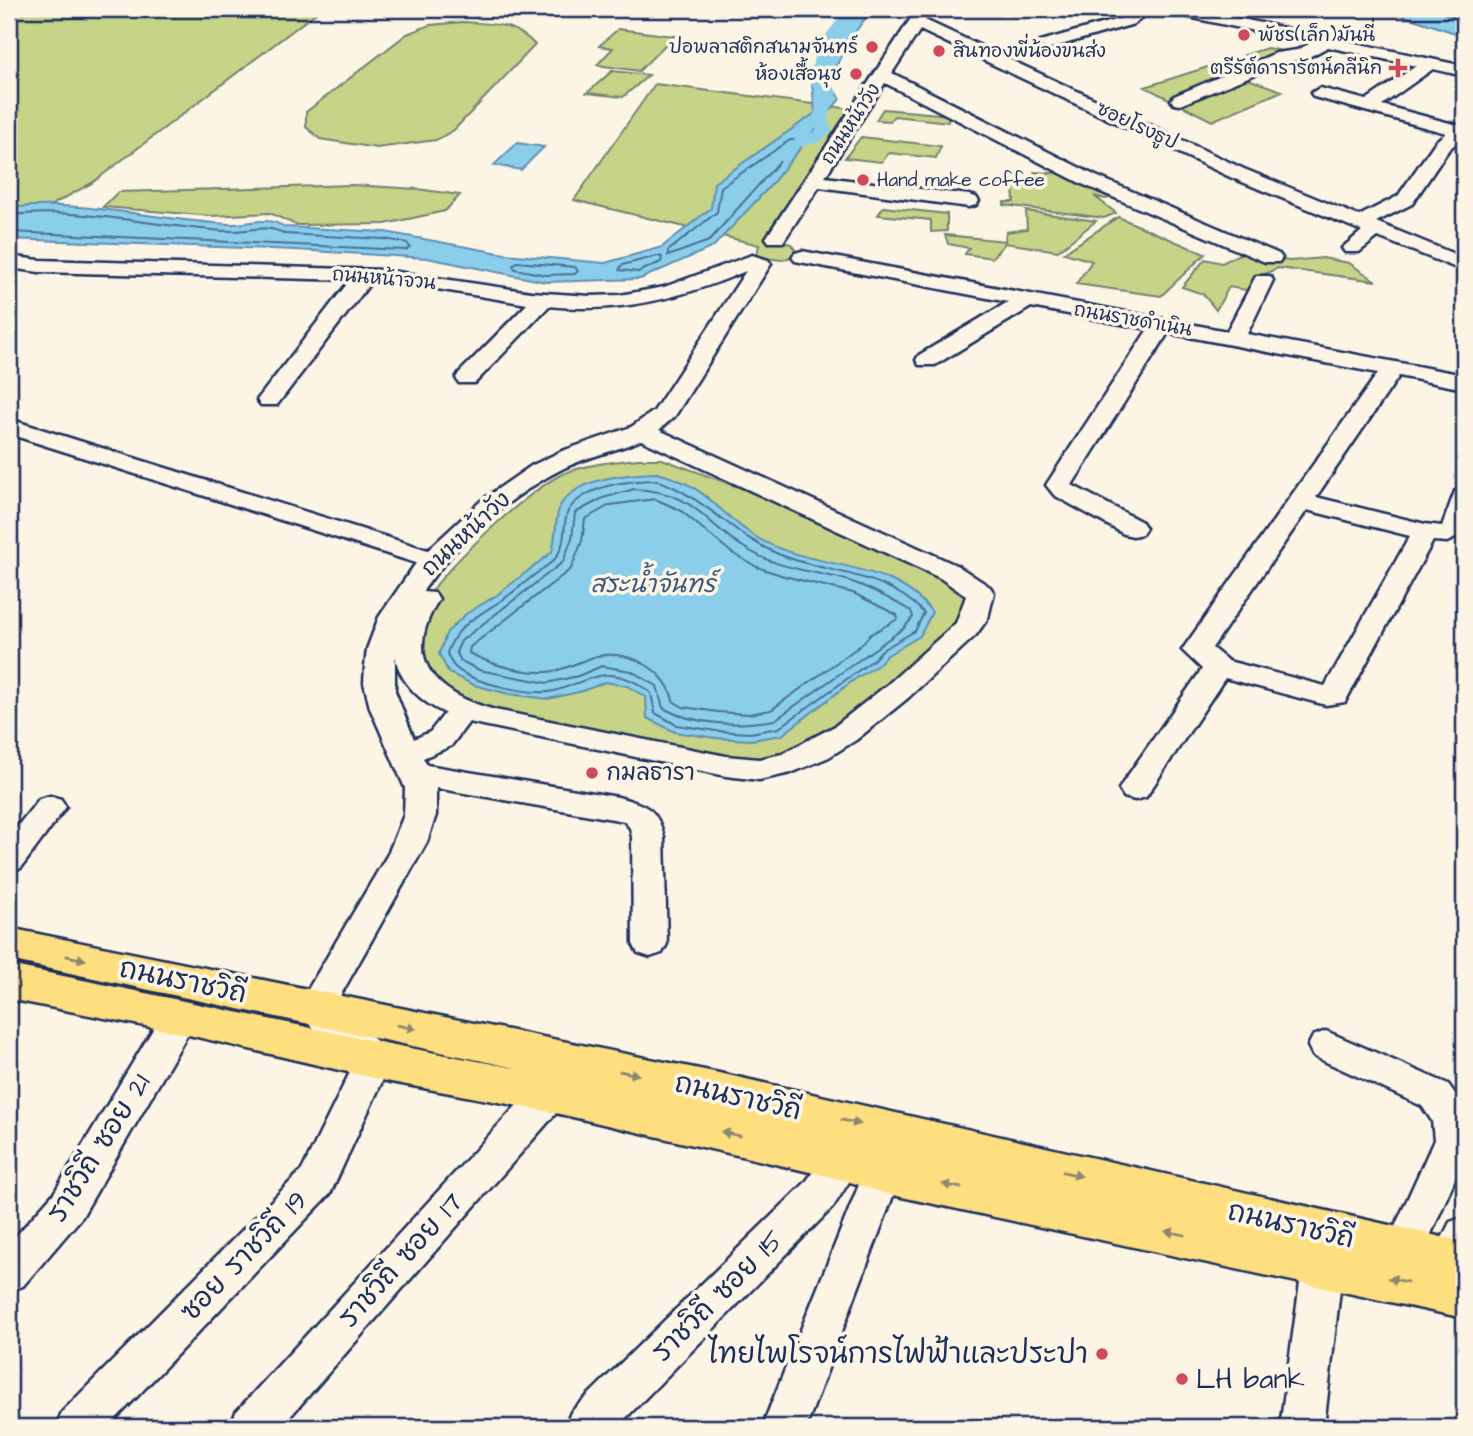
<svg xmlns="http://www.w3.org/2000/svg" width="1473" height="1436" font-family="'Architects Daughter','Playpen Sans Thai',sans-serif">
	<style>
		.green { fill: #c7d386; stroke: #718172; stroke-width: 2 }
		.water { fill: #8bceec; stroke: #5e8eb3; stroke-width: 2 }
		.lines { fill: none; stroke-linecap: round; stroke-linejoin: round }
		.shore { stroke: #486f97; stroke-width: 2 }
		.canal { fill: #8bceec; fill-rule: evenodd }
		.minor-casing { stroke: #1b2f5e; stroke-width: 5 }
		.major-casing { stroke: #1b2f5e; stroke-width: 5 }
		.minor { fill: #fcf5e5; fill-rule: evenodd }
		.major { fill: #fddf80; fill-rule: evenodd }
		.oneway { fill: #8c876f }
		.poi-dot { fill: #d1495b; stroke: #fcf5e5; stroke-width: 2.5 }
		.labels { text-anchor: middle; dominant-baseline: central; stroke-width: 7; stroke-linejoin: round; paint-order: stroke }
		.far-poi-label { font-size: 19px; fill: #1b2f5e; stroke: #fcf5e5; text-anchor: start }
		.far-street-label { font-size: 19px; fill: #1b2f5e; stroke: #fcf5e5 }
		.street-label { font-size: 23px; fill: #1b2f5e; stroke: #fcf5e5 }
		.poi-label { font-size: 23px; fill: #1b2f5e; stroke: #fcf5e5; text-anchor: start }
		.water-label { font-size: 24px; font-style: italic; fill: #375782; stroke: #fcf5e5 }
		.near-street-label { font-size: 28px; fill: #1b2f5e; stroke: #fcf5e5 }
		.near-poi-label { font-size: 28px; fill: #1b2f5e; stroke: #fcf5e5; text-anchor: end }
	</style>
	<rect width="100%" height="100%" fill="#fcf5e5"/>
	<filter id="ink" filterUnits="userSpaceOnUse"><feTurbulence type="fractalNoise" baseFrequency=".0143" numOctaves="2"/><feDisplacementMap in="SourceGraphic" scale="14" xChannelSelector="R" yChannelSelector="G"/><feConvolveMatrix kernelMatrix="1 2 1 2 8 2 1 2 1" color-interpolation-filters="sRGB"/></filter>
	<g filter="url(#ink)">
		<path class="green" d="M 9,9 L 321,9 L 92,183 L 50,206 L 9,215 Z
			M 463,22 C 492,24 514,22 535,45 L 454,130 L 436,140 L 377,148 L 320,139 L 306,127 L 306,112 L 407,34 L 430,25 Z
			M 618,29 L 674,36 L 639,71 L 597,65 L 613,48 L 599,46 Z
			M 1267,48 L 1298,54 L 1236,75 L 1282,91 L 1212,121 L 1145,87 Z
			M 612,71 L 649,75 L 623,97 L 587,93 Z
			M 655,84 L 860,110 L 781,242 L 791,244 L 795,250 L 793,256 L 783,260 L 762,258 L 757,254 L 759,245 L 751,243 L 574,200 Z
			M 883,109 L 949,115 L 948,122 L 894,116 L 890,121 L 876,120 Z
			M 861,137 L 941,146 L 936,158 L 889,153 L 882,162 L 845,158 Z
			M 1034,172 L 1069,174 L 1119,196 L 1105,199 L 1094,196 L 1116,213 L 1104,218 L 1004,205 L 1004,202 L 1014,202 L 1013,186 L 1030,188 Z
			M 353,185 L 417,189 L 460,195 L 445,211 L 385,224 L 296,225 L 270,213 L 212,216 L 103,207 L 118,192 Z
			M 883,207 L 947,214 L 947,231 L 931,232 L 931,220 L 878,215 Z
			M 1026,211 L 1096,221 L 1058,251 L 1005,243 L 992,258 L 965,254 L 969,248 L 948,244 L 945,235 L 1005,241 L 1006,232 L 1027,229 Z
			M 1118,217 L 1205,254 L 1161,296 L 1076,284 L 1092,261 L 1064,253 Z
			M 1245,251 L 1265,258 L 1290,261 L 1323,258 L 1349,263 L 1376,281 L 1278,268 L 1260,276 L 1251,291 L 1229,287 L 1216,310 L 1203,294 L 1182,287 L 1205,259 L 1222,263 Z
			M 638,459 L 662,459 L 855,530 L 948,573 L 974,605 L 843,734 L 761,768 L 458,704 L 411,660 C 417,641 419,616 428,598 C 442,569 534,485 565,473 C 588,464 613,462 638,459 Z"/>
		<path class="water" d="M 855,9 L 872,9 L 848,42 L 829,82 L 840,99 L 770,186 L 713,247 L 640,279 L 546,282 L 427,258 L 296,250 L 9,239 L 9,208 C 82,199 155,220 228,224 C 249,225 267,215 285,227 L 385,232 L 505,254 L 605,263 L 662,247 L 711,208 L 714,183 L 815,113 L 811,74 Z
			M 1384,9 L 1443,9 L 1464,15 L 1464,36 Z
			M 517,143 L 544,147 L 521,170 L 494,165 Z
			M 657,473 C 709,486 716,512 756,537 C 811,571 889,557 932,612 L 920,636 L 886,656 L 878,665 L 855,679 L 782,735 L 751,740 L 716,738 L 675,732 L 647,718 L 646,697 L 627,686 L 605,682 L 583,691 L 548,699 L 509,694 L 474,685 L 449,673 L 439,654 L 447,632 L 466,614 L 497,595 L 552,552 C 556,539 555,514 561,504 C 580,477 628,474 657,473 Z"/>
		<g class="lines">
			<path class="shore" d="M 790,140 L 794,140 L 794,145 L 709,241 L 668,256 L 668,251 L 717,212 L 721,187 Z
				M 9,215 C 82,207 155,227 228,231 C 250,232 264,223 285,234 L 384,239 L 407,243 L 410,247 L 406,250 L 9,232
				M 658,256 L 662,257 L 661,262 L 638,272 L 619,270 L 622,265 Z
				M 517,262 L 575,267 L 578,271 L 575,274 L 546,275 L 515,269 L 513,265 Z
				M 656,480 C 702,495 732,534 776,553 C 826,575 884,570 924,613 L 915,631 L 882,650 L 873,660 L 779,728 L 750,733 L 716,731 L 677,725 L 655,713 L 651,693 C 639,683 622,674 606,675 C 588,676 571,687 554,691 C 532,696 471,683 455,667 C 451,664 449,658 447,653 C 456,626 476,617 499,602 C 512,594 524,583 537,573 C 543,568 553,563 557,556 C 572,533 554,513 584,496 C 605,483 631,481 656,480 Z
				M 634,489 C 700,492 700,523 750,551 C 778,568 811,571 843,579 C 867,586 889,598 911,611 L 913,617 L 904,628 L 775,720 C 739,726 696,726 663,708 L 657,686 L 631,671 L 602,666 L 578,676 L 547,683 L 479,670 L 461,661 L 456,652 L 461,641 L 563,562 L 572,538 L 575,513 L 603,498 Z
				M 655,499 L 680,510 L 732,553 L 757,567 L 784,576 L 853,593 L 897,615 L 898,619 L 871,634 L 861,645 L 771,710 L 749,714 L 718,712 L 683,707 L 673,701 C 668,670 628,649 598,656 C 580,660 565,671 547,672 C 519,673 493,665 469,653 L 470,647 L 571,569 L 582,541 L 585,519 L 610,505 Z"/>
			<path class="canal" d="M 846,9 L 860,9 L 829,49 L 826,81 L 837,93 L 828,119 L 832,131 L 820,142 L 796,148 L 784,161 L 772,161 L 770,158 C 787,136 798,144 816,130 L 812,119 L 821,94 L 810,82 L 815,49 Z"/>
			<defs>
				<path id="minor" d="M 917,9 L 933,9 L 925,20 L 1244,169 L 1359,216 L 1398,196 L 1436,141 L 1446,133 L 1314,97 L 1311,93 L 1320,88 L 1366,100 L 1416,66 L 1328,47 L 1307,58 L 1285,62 L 1180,105 L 1174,104 L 1171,100 L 1174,96 L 1276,53 L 1297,50 L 1311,43 L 1174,14 L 1166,9 L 1195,9 L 1464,66 L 1464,76 L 1433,69 L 1382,105 L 1457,125 L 1464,124 L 1464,137 L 1449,149 L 1412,204 L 1376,222 L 1464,258 L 1464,271 L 1378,237 L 1359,252 L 1345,252 L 1342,248 L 1362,231 L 1230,177 L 920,30 L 892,73 L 1096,176 L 1279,254 L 1282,258 L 1279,262 L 1265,262 L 1082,184 L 885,83 L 825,177 L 969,195 L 976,197 L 979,201 L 976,205 L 969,207 L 819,187 L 783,242 L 769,242 L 766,238 Z
					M 1134,9 L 1152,9 L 1134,24 L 1047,49 L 1039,44 L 1041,41 L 1122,18 Z
					M 1442,9 L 1464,9 L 1464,18 L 1445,12 Z
					M 802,251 L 1227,331 L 1256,276 L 1270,276 L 1273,280 L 1247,334 L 1464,375 L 1464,389 L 1399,376 L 1316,497 L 1425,524 L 1442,526 L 1455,491 L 1464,488 L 1464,534 L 1447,542 L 1433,541 L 1345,702 L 1326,705 L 1225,678 L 1146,797 L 1135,800 L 1124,797 L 1119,789 L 1124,781 L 1202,669 L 1182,650 L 1378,373 L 1168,333 L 1072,485 L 1142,522 L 1146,528 L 1142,534 L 1133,536 L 1124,534 L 1054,495 L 1046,485 L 1148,329 L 1031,307 L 935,365 L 919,365 L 916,360 L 919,355 L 1008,302 L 795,261 L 792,257 L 795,253 ZM 1307,510 L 1410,536 L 1325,686 L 1228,661 L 1212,648 Z
					M 752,255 L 768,260 L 771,264 L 675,416 L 659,430 L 958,566 L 990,587 L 994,593 L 988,618 L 976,635 L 908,698 L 856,740 L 829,757 L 791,773 L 759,780 L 726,776 L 469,722 L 451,746 L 423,758 L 427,765 L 618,797 C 645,805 657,807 664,837 L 667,944 L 662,953 L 650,957 L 638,953 L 633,944 L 632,837 L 630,828 L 624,821 L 436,788 L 436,815 L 427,842 L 335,1005 L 387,1050 L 392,1060 L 330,1194 L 108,1427 L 56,1427 L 62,1412 L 302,1170 L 354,1064 L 302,1018 L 297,1008 L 388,854 L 404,815 L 405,788 L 370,708 L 364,683 L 365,666 L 367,649 L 379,617 L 416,563 L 9,434 L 9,419 L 428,550 L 482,500 L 531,466 L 562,451 L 631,427 L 654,411 L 746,271 C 683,298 618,314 549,306 L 475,383 L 459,383 L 456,378 L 459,373 L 527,304 L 413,285 L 371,282 L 277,405 L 261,405 L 257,400 L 350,280 L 39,272 L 9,268 L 9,256 L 39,260 L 383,270 L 531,292 L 590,296 L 620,295 L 664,287 ZM 641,440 L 940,578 L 966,596 L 956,623 L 887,685 L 835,726 L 782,754 L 759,759 L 726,756 L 495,710 C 435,694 401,660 439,599 L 435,593 L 422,592 C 457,542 510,495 564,468 C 589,456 616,451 641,440 ZM 395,656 C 400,683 421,702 445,713 L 430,732 L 414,739 L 395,691 Z
					M 50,796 L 61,799 L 66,807 L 21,868 L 9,872 L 9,837 L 39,799 Z
					M 180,1002 L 193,1006 L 198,1016 L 82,1217 L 23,1286 L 9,1291 L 9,1244 L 54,1193 L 167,1006 Z
					M 1326,1031 L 1448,1084 L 1464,1106 L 1464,1158 L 1418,1264 L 1404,1269 L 1390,1264 L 1384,1251 L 1434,1140 L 1432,1121 L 1422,1106 L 1313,1056 L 1308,1046 L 1313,1036 Z
					M 551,1078 L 564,1082 L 570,1093 L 564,1104 L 281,1427 L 230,1427 L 236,1412 L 538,1082 Z
					M 844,1144 L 858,1148 L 863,1160 L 833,1207 L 617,1427 L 565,1427 L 571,1412 L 805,1183 L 830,1148 Z
					M 883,1155 L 897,1160 L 902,1172 L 806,1427 L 762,1427 L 864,1172 L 869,1160 Z
					M 1464,1217 L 1464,1275 L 1450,1280 L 1436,1275 L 1430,1262 L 1450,1222 Z
					M 1325,1229 L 1339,1234 L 1345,1247 L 1324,1427 L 1280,1427 L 1305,1247 L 1311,1234 Z"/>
				<path id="major" d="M 9,928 L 724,1074 L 1464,1242 L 1464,1318 L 883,1193 L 844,1180 L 551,1112 L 391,1082 L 180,1033 L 9,999 L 9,965 C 180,999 349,1038 520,1069 L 9,960 Z"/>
			</defs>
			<use href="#minor" class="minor-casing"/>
			<use href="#major" class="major-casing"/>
			<use href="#minor" class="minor"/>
			<use href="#major" class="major"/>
		</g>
		<defs><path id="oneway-solid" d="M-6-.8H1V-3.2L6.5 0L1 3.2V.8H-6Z" transform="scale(1.75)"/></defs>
		<g class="oneway">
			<use href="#oneway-solid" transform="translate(76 958) rotate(12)"/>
			<use href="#oneway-solid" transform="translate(406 1027) rotate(12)"/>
			<use href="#oneway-solid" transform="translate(629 1073) rotate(12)"/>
			<use href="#oneway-solid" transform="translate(851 1122) rotate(13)"/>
			<use href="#oneway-solid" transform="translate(731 1134) rotate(-167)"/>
			<use href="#oneway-solid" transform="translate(1072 1174) rotate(13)"/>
			<use href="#oneway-solid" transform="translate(952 1186) rotate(-168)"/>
			<use href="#oneway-solid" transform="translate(1175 1233) rotate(-168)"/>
			<use href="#oneway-solid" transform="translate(1398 1280) rotate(-168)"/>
		</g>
	</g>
	<g class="poi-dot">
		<circle cx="1244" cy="35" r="7"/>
		<circle cx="872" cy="47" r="7"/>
		<circle cx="939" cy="51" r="7"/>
		<path d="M1394.5 57.5h7v7h7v7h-7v7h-7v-7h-7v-7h7z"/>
		<circle cx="856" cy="74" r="7"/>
		<circle cx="863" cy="180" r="7"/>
		<circle cx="592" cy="773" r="7"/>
		<circle cx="1102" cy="1354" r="7"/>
		<circle cx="1182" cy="1379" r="7"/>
	</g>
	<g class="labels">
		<g class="far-poi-label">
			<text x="1258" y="35">พัชร(เล็ก)มันนี่</text>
			<text x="858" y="47" text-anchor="end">ปอพลาสติกสนามจันทร์</text>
			<text x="953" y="51">สินทองพี่น้องขนส่ง</text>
			<text x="1382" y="68" text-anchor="end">ตรีรัต์ดารารัตน์คลีนิก</text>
			<text x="842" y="74" text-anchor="end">ห้องเสื้อนุช</text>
			<text x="877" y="180">Hand make coffee</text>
		</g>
		<g class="far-street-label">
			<text transform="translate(851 124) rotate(-57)">ถนนหน้าวัง</text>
			<text transform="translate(1137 126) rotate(25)">ซอยโรงธูป</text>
			<text transform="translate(384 279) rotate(5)">ถนนหน้าจวน</text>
			<text transform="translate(1133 320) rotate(10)">ถนนราชดำเนิน</text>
		</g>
		<g class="street-label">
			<text transform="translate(466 534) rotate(-43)">ถนนหน้าวัง</text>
		</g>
		<g class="poi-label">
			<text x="606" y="773">กมลธารา</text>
		</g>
		<g class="water-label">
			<text x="653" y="585">สระน้ำจันทร์</text>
		</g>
		<g class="near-street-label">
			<text transform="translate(183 981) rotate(12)">ถนนราชวิถี</text>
			<text transform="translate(738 1097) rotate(13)">ถนนราชวิถี</text>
			<text transform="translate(99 1148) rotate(-58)">ราชวิถี ซอย 21</text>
			<text transform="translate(1291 1225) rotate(13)">ถนนราชวิถี</text>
			<text transform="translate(244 1256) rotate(-46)">ซอย ราชวิถี 19</text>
			<text transform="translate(401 1260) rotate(-48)">ราชวิถี ซอย 17</text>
			<text transform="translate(718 1296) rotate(-45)">ราชวิถี ซอย 15</text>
		</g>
		<g class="near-poi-label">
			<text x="1088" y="1354">ไทยไพโรจน์การไฟฟ้าและประปา</text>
			<text x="1196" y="1379" text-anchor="start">LH bank</text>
		</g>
	</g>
	<rect width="1473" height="1436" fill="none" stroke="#fcf5e5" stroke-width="35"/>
	<rect x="18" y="18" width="1438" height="1401" fill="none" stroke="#1b2f5e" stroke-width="2.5" filter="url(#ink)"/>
</svg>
